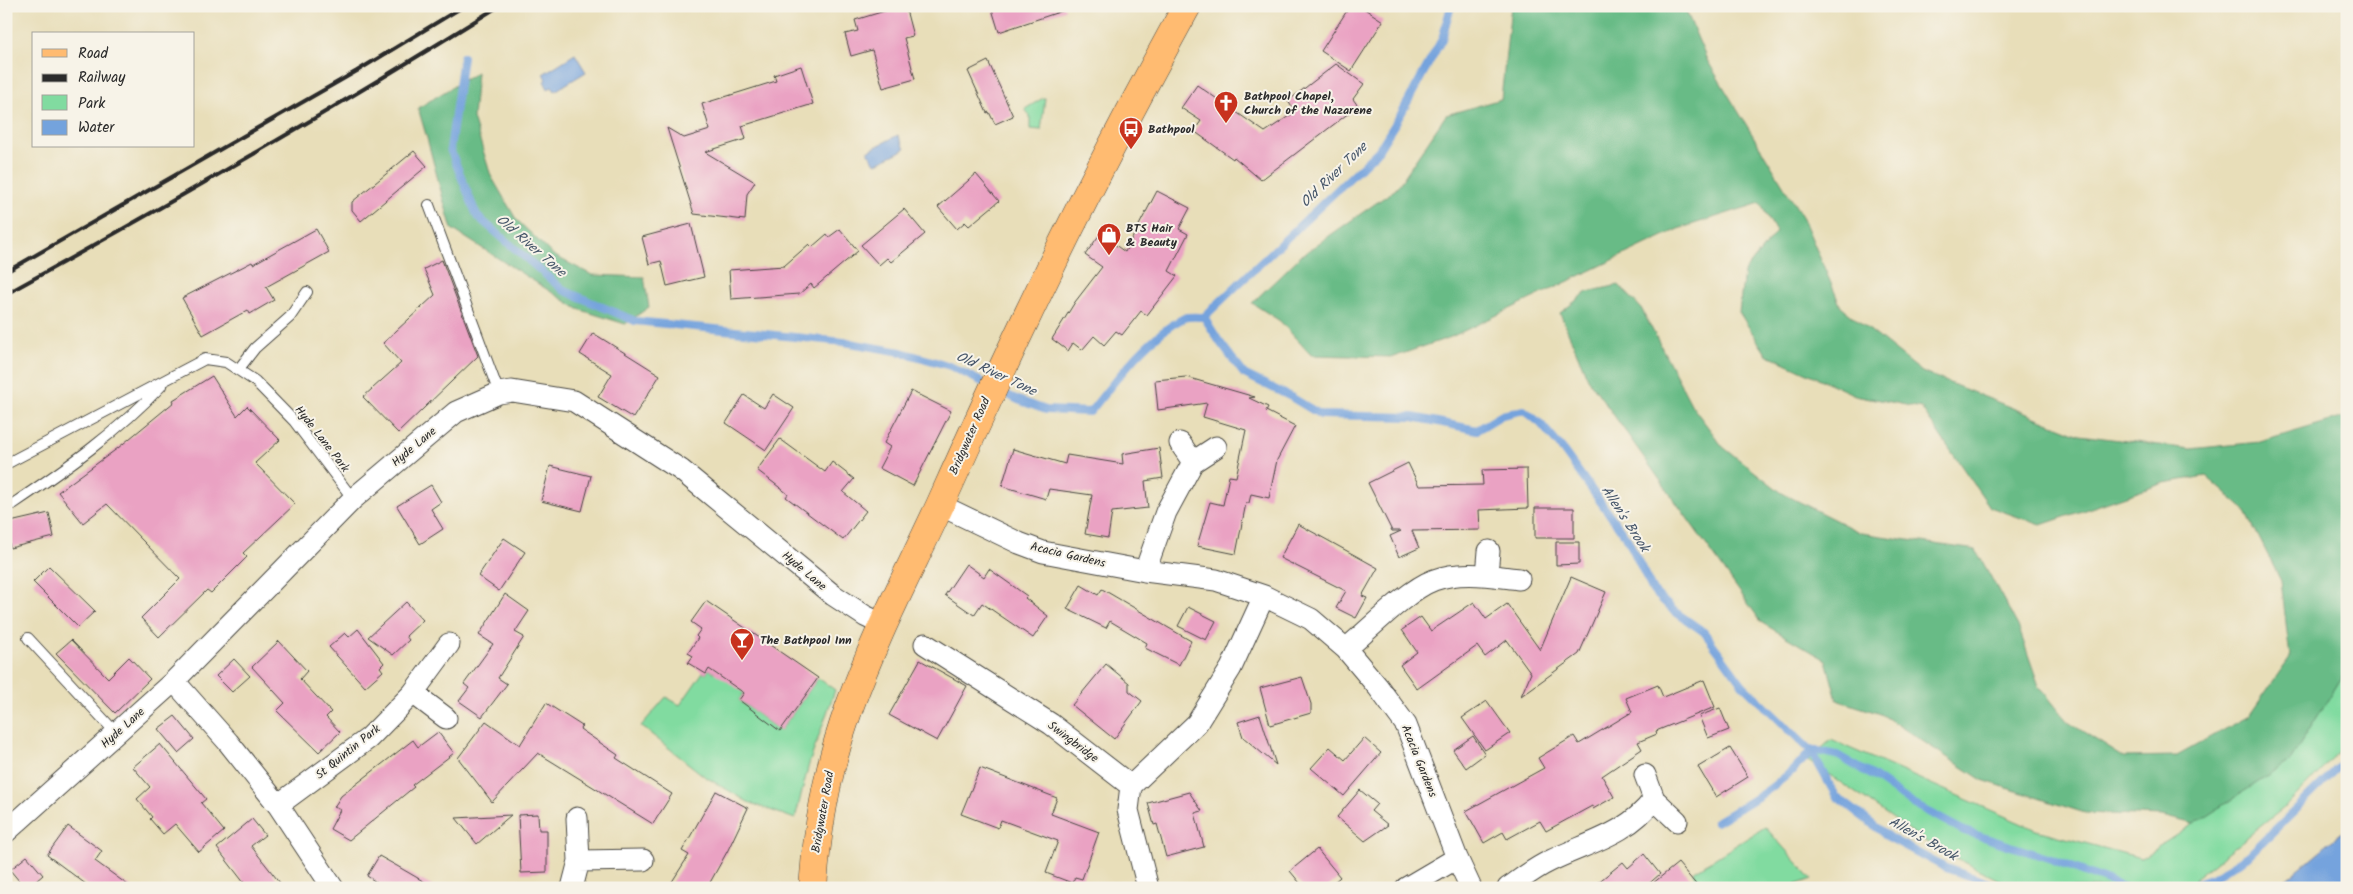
<svg xmlns="http://www.w3.org/2000/svg" width="2353" height="894" font-family="Kalam,sans-serif">
	<style>
		.green { fill: #81dba0; stroke: #568366 }
		.forest { fill: #68bb86; stroke: #4a7358 }
		.water { fill: #74a3dd; stroke: #506784 }
		.lines { fill: none; stroke-linecap: round; stroke-linejoin: round }
		.stream { stroke: #74a3dd; stroke-width: 8 }
		.building { fill: #eaa2c3 }
		.service-casing { stroke: #474640; stroke-width: 12 }
		.minor-casing { stroke: #474640; stroke-width: 23 }
		.primary-casing { stroke: #474640; stroke-width: 29 }
		.service { stroke: #fff; stroke-width: 10 }
		.minor { stroke: #fff; stroke-width: 21 }
		.primary { stroke: #ffbb71; stroke-width: 28 }
		.rail { stroke: #2b2b2b; stroke-width: 4 }
		.labels { text-anchor: middle; dominant-baseline: central; stroke-width: 4; stroke-linejoin: round; paint-order: stroke }
		.poi-label { font-size: 12px; font-weight: bold; fill: #2b2b2b; stroke: #f7f3e8; text-anchor: start }
		.street-label { font-size: 12px; fill: #2b2b2b; stroke: #f7f3e8 }
		.water-label { font-size: 14px; font-style: italic; fill: #455569; stroke: #f7f3e8 }
	</style>
	<rect width="100%" height="100%" fill="#f7f3e8"/>
	<filter id="ink" filterUnits="userSpaceOnUse"><feTurbulence type="fractalNoise" baseFrequency=".02" numOctaves="2"/><feDisplacementMap in="SourceGraphic" scale="10" xChannelSelector="R" yChannelSelector="G"/><feConvolveMatrix kernelMatrix="1 2 1 2 8 2 1 2 1" color-interpolation-filters="sRGB"/></filter>
	<filter id="wash" filterUnits="userSpaceOnUse"><feTurbulence type="fractalNoise" baseFrequency=".0096" numOctaves="4" result="noise"/><feDisplacementMap in="SourceGraphic" scale="20" xChannelSelector="R" yChannelSelector="G"/><feGaussianBlur stdDeviation="1.12" result="paint"/><feColorMatrix in="noise" values="0 0 0 0 0 0 0 0 0 0 0 0 0 0 0 0 0 1.4 0 .05"/><feComposite in="paint" operator="in"/></filter>
	<g filter="url(#wash)">
		<rect width="100%" height="100%" fill="#e8deb9"/>
		<path class="green" d="M 1043,98 L 1045,98 L 1041,130 L 1030,129 L 1030,116 L 1025,109 Z
			M 720,664 L 749,686 L 739,700 L 780,731 L 818,678 L 835,690 L 809,764 L 795,819 L 748,802 L 704,776 L 641,726 L 666,697 L 680,705 L 703,672 L 706,674 L 709,669 L 714,673 Z
			M 2347,669 L 2347,743 L 2285,807 L 2183,888 L 2014,888 L 1928,843 L 1808,760 L 1831,740 L 2036,830 L 2141,858 L 2289,762 Z
			M 1765,827 L 1812,879 L 1786,888 L 1699,888 L 1693,872 Z"/>
		<path class="forest" d="M 1511,6 L 1684,6 L 1707,60 L 1803,218 L 1841,307 L 1922,372 L 2080,435 L 2190,449 L 2260,442 L 2347,416 L 2347,669 L 2289,762 L 2194,824 L 2162,816 L 2085,813 L 1982,780 L 1881,714 L 1837,700 L 1826,660 L 1762,623 L 1588,379 L 1560,313 L 1587,292 L 1619,285 L 1641,308 L 1692,406 L 1723,447 L 1782,493 L 1861,533 L 1976,550 L 2018,626 L 2039,686 L 2068,722 L 2123,757 L 2177,756 L 2249,716 L 2290,657 L 2281,581 L 2245,510 L 2206,476 L 2164,483 L 2041,525 L 1990,507 L 1921,408 L 1855,395 L 1766,354 L 1739,312 L 1744,272 L 1776,232 L 1760,203 L 1678,229 L 1451,337 L 1393,357 L 1311,355 L 1280,321 L 1252,303 L 1302,255 L 1396,189 L 1446,115 L 1501,99 Z
			M 477,72 L 473,118 L 491,176 L 516,219 L 553,255 L 592,275 L 644,277 L 649,307 L 625,324 L 578,309 L 452,229 C 439,189 431,148 418,108 Z"/>
		<path class="water" d="M 575,54 L 586,72 L 555,91 L 552,87 L 548,89 L 544,81 L 547,79 L 543,74 Z
			M 898,135 L 905,149 L 875,164 L 868,151 Z
			M 2347,828 L 2347,888 L 2276,888 Z"/>
		<g class="lines">
			<path class="stream" d="M 463,57 L 450,149 L 477,216 L 563,290 L 635,321 L 844,342 L 901,352 L 950,366 L 1018,400 L 1046,410 L 1090,412 C 1115,381 1148,336 1184,318 C 1189,316 1198,317 1204,317 L 1378,151 L 1401,114 L 1442,39 L 1451,6
				M 1204,317 L 1219,341 L 1244,374 L 1291,397 L 1321,415 L 1413,417 L 1477,430 L 1502,415 L 1524,410 L 1541,424 L 1563,450 L 1628,540 L 1653,591 L 1674,611 L 1704,632 L 1743,685 L 1811,751 L 1836,796 L 1890,838 L 1946,868 L 2002,888
				M 1809,749 L 1837,755 L 1873,776 L 1913,804 L 1964,831 L 2051,859 L 2126,888
				M 1716,822 C 1750,802 1786,782 1811,751
				M 2183,888 L 2214,877 L 2248,856 L 2347,759"/>
		</g>
		<g id="blocks">
			<path class="building" d="M 901,6 L 905,6 L 913,36 L 904,38 L 915,79 L 883,88 L 872,50 L 851,56 L 845,34 L 858,31 L 855,20 Z
				M 991,6 L 1064,6 L 1065,10 L 999,32 Z
				M 1350,6 L 1360,6 L 1383,21 L 1351,71 L 1321,51 Z
				M 988,61 L 1013,116 L 995,124 L 989,112 L 987,113 L 968,71 Z
				M 1336,64 L 1364,84 L 1353,99 L 1358,106 L 1261,180 L 1234,157 L 1233,159 L 1194,131 L 1201,121 L 1181,108 L 1197,85 L 1265,132 L 1295,112 L 1288,101 Z
				M 801,66 L 813,104 L 742,126 L 746,139 L 705,152 L 755,182 L 747,194 L 745,220 L 694,214 L 667,128 L 684,138 L 710,130 L 702,104 L 776,81 L 774,75 Z
				M 414,151 L 427,166 L 361,221 L 352,210 L 352,202 Z
				M 976,174 L 999,201 L 969,226 L 965,222 L 957,229 L 938,207 Z
				M 1157,191 L 1190,208 L 1179,229 L 1188,234 L 1169,271 L 1177,276 L 1147,315 L 1141,311 L 1122,335 L 1116,331 L 1104,345 L 1094,336 L 1082,350 L 1073,343 L 1068,351 L 1052,339 L 1075,302 L 1102,267 L 1085,255 L 1100,234 L 1125,252 Z
				M 904,209 L 925,234 L 891,262 L 887,258 L 879,265 L 861,245 Z
				M 691,224 L 704,277 L 667,286 L 661,261 L 649,264 L 642,237 Z
				M 316,229 L 329,252 L 266,287 L 274,300 L 250,314 L 248,310 L 203,335 L 182,298 L 252,262 L 253,264 Z
				M 840,229 L 858,251 L 814,288 L 811,284 L 799,294 L 731,299 L 729,270 L 784,266 L 809,244 L 812,247 L 827,234 L 829,237 Z
				M 442,260 L 478,356 L 398,433 L 363,397 L 401,363 L 383,343 L 435,295 L 424,269 Z
				M 593,333 L 660,375 L 633,418 L 598,397 L 612,374 L 580,354 Z
				M 212,376 L 237,416 L 247,406 L 280,440 L 255,463 L 295,504 L 243,553 L 247,557 L 211,593 L 207,590 L 159,637 L 141,618 L 180,579 L 107,504 L 83,523 L 58,492 L 118,448 L 174,402 L 173,400 Z
				M 1186,377 L 1255,397 L 1249,398 L 1268,407 L 1266,411 L 1295,426 L 1277,460 L 1269,498 L 1251,494 L 1249,503 L 1246,503 L 1236,554 L 1197,546 L 1210,502 L 1223,505 L 1229,476 L 1236,477 L 1246,430 L 1203,417 L 1207,403 L 1158,410 L 1155,380 Z
				M 911,391 L 951,411 L 913,486 L 879,468 L 890,447 L 884,443 Z
				M 773,394 L 794,408 L 766,450 L 726,423 L 744,395 L 764,408 Z
				M 780,439 L 825,472 L 832,462 L 854,479 L 843,492 L 866,511 L 843,540 L 786,497 L 788,494 L 757,470 Z
				M 1159,448 L 1163,478 L 1145,481 L 1148,508 L 1112,512 L 1108,538 L 1085,534 L 1092,495 L 1049,489 L 1046,499 L 1002,486 L 1013,449 L 1065,464 L 1067,455 L 1123,464 L 1122,454 Z
				M 1408,463 L 1419,486 L 1483,485 L 1482,470 L 1527,469 L 1528,508 L 1479,510 L 1480,530 L 1412,531 L 1419,548 L 1399,557 L 1390,536 L 1401,531 L 1392,531 L 1368,483 Z
				M 550,466 L 591,476 L 582,511 L 541,501 Z
				M 431,485 L 441,502 L 431,509 L 443,529 L 420,544 L 397,506 Z
				M 1535,508 L 1574,508 L 1574,538 L 1535,538 Z
				M 49,513 L 54,537 L 10,548 L 6,523 Z
				M 1298,524 L 1378,568 L 1362,596 L 1367,598 L 1356,618 L 1336,608 L 1346,591 L 1280,558 Z
				M 504,538 L 525,552 L 499,591 L 478,576 Z
				M 1556,542 L 1579,542 L 1579,564 L 1556,565 Z
				M 966,564 L 984,577 L 989,569 L 1027,596 L 1025,598 L 1048,616 L 1033,638 L 982,603 L 974,615 L 945,595 Z
				M 49,566 L 95,611 L 78,627 L 33,582 Z
				M 1571,577 L 1606,592 L 1579,654 L 1521,696 L 1531,673 L 1507,640 L 1485,657 L 1477,646 L 1417,689 L 1400,665 L 1417,652 L 1402,630 L 1421,617 L 1431,631 L 1474,602 L 1486,619 L 1507,604 L 1540,650 Z
				M 1081,585 L 1098,595 L 1102,589 L 1191,641 L 1179,665 L 1145,648 L 1147,643 L 1110,621 L 1106,628 L 1067,609 Z
				M 505,594 L 529,611 L 515,632 L 524,637 L 498,678 L 507,684 L 482,717 L 459,701 L 469,688 L 464,684 L 493,644 L 479,635 Z
				M 706,601 L 818,678 L 780,731 L 739,700 L 744,693 L 709,669 L 706,674 L 688,663 L 693,656 L 688,653 L 698,638 L 696,636 L 701,629 L 691,622 Z
				M 406,602 L 423,620 L 406,636 L 409,640 L 393,655 L 368,637 Z
				M 1188,607 L 1216,621 L 1206,640 L 1178,626 Z
				M 358,629 L 384,663 L 380,667 L 383,671 L 365,687 L 329,647 L 345,633 L 349,637 Z
				M 71,640 L 108,678 L 129,657 L 150,679 L 115,713 L 56,653 Z
				M 279,641 L 307,671 L 300,679 L 331,712 L 326,717 L 340,732 L 319,752 L 277,711 L 285,703 L 252,667 Z
				M 234,659 L 250,676 L 232,692 L 216,676 Z
				M 920,660 L 967,686 L 937,741 L 889,715 Z
				M 1106,664 L 1129,683 L 1129,691 L 1142,701 L 1114,739 L 1072,705 Z
				M 1302,677 L 1311,704 L 1311,713 L 1270,725 L 1260,688 Z
				M 1704,680 L 1715,707 L 1656,731 L 1657,734 L 1638,742 L 1642,749 L 1602,776 L 1614,797 L 1593,809 L 1592,806 L 1546,831 L 1540,821 L 1507,839 L 1503,832 L 1484,843 L 1466,811 L 1544,768 L 1538,758 L 1574,736 L 1579,744 L 1632,712 L 1626,698 L 1658,685 L 1663,697 Z
				M 1487,701 L 1510,733 L 1485,750 L 1462,718 Z
				M 546,703 L 582,726 L 580,729 L 618,755 L 616,758 L 672,794 L 653,824 L 538,753 L 492,802 L 458,758 L 486,721 L 520,745 Z
				M 1720,708 L 1729,730 L 1708,738 L 1699,716 Z
				M 1260,715 L 1276,765 L 1243,737 L 1238,722 Z
				M 175,716 L 194,739 L 178,753 L 158,729 Z
				M 438,732 L 454,753 L 412,785 L 414,787 L 349,840 L 330,829 L 340,810 L 334,807 L 341,796 L 413,740 L 418,747 Z
				M 1473,736 L 1485,754 L 1466,768 L 1453,750 Z
				M 1364,738 L 1381,753 L 1344,796 L 1311,768 L 1330,747 L 1345,760 Z
				M 160,744 L 206,799 L 201,803 L 224,831 L 199,852 L 175,824 L 163,834 L 150,819 L 152,817 L 137,799 L 150,787 L 133,767 Z
				M 1730,748 L 1748,777 L 1716,797 L 1698,767 Z
				M 980,768 L 1057,798 L 1051,814 L 1099,832 L 1082,879 L 1075,877 L 1072,883 L 1046,873 L 1058,841 L 1001,820 L 998,828 L 961,814 Z
				M 1360,790 L 1377,804 L 1371,811 L 1388,825 L 1365,841 L 1337,817 Z
				M 716,791 L 748,808 L 728,850 L 707,888 L 668,888 L 689,855 L 682,851 Z
				M 1189,792 L 1202,811 L 1195,813 L 1204,847 L 1166,857 L 1157,824 L 1154,825 L 1148,803 Z
				M 538,814 L 539,830 L 547,830 L 547,872 L 521,873 L 518,815 Z
				M 511,815 L 477,844 L 456,818 Z
				M 252,819 L 265,835 L 251,846 L 284,888 L 248,888 L 217,848 Z
				M 68,826 L 102,851 L 95,861 L 132,888 L 91,888 L 47,855 Z
				M 1317,849 L 1340,877 L 1327,888 L 1304,888 L 1290,871 Z
				M 1644,854 L 1660,874 L 1644,888 L 1591,888 L 1623,862 L 1628,868 Z
				M 27,856 L 43,875 L 28,888 L 25,888 L 10,870 Z
				M 379,856 L 397,866 L 435,888 L 385,888 L 367,876 Z
				M 1678,863 L 1699,888 L 1647,888 Z"/>
		</g>
	</g>
	<g filter="url(#ink)">
		<use href="#blocks" fill-opacity="0" stroke="#474640" stroke-width="1"/>
		<g class="lines">
			<defs>
				<path id="service" d="M 429,205 L 499,393
					M 238,370 L 255,348 L 290,317 L 307,292
					M 6,464 L 205,359 L 226,362 L 255,381 L 294,421 L 353,499
					M 6,505 L 13,504 C 65,469 118,432 161,386
					M 28,638 L 117,734"/>
				<path id="minor" d="M 1180,443 L 1193,462
					M 940,505 L 1019,543 L 1043,552 L 1145,571 L 1216,580 L 1264,596 L 1311,619 L 1346,649 L 1378,687 L 1406,725 L 1457,858 L 1471,888
					M 1145,571 L 1166,512 L 1193,462 L 1216,447
					M 1487,575 L 1489,551
					M 925,644 L 1051,724 L 1131,786
					M 1346,649 C 1370,629 1407,590 1434,580 C 1461,570 1492,576 1519,579
					M 174,681 L 228,742 L 278,805 L 333,888
					M 413,693 L 446,718
					M 1131,786 L 1197,723 L 1231,668 L 1264,596
					M 1131,786 L 1128,810 L 1148,888
					M 1654,799 L 1677,821
					M 278,805 L 369,738 L 413,693 L 449,644
					M 6,832 L 174,681 L 353,499 L 456,412 L 499,393 L 512,391 L 574,401 L 681,470 L 833,595 L 865,616 L 884,625
					M 579,861 L 643,860
					M 572,888 L 579,861 L 577,818
					M 1406,888 L 1457,858
					M 1508,888 C 1521,879 1535,868 1550,861 C 1589,842 1627,835 1654,799 L 1645,775"/>
				<path id="primary" d="M 813,888 C 817,826 828,766 849,708 C 874,638 909,572 940,505 C 983,409 1027,314 1074,220 C 1110,148 1148,77 1187,6"/>
			</defs>
			<use href="#service" class="service-casing"/>
			<use href="#minor" class="minor-casing"/>
			<use href="#primary" class="primary-casing"/>
			<use href="#service" class="service"/>
			<use href="#minor" class="minor"/>
			<use href="#primary" class="primary"/>
			<path class="rail" d="M 6,272 L 357,71 L 464,6
				M 6,294 C 173,202 338,107 499,6"/>
		</g>
	</g>
	<defs>
		<symbol id="church-pin" viewBox="-11 -11 22 30"><path d="M0 17L-7.5 6A9.5 9.5 0 1 1 7.5 6Z" fill="#c8321e" stroke="#f7f3e8"/><path d="M-1.2-6h2.4v3.5h3.3v2.4h-3.3V6h-2.4V-.1h-3.3v-2.4h3.3Z" fill="#fff"/></symbol>
		<symbol id="bus-pin" viewBox="-11 -11 22 30"><path d="M0 17L-7.5 6A9.5 9.5 0 1 1 7.5 6Z" fill="#c8321e" stroke="#f7f3e8"/><path d="M-5-6H5V4H4V6H2V4H-2V6H-4V4H-5ZM-3.5-4V0h7V-4ZM-3.5 1.2v1.5H-2V1.2ZM2 1.2v1.5H3.5V1.2Z" fill="#fff"/></symbol>
		<symbol id="shop-pin" viewBox="-11 -11 22 30"><path d="M0 17L-7.5 6A9.5 9.5 0 1 1 7.5 6Z" fill="#c8321e" stroke="#f7f3e8"/><path d="M-5-2.5h2.3a2.7 3.5 0 0 1 5.4 0H5L5.5 6h-11ZM-1.5-2.5h3a1.5 2.3 0 0 0-3 0Z" fill="#fff"/></symbol>
		<symbol id="bar-pin" viewBox="-11 -11 22 30"><path d="M0 17L-7.5 6A9.5 9.5 0 1 1 7.5 6Z" fill="#c8321e" stroke="#f7f3e8"/><path d="M-6-5H6L.8 .8V4.5H3.5V6h-7V4.5H-.8V.8Z" fill="#fff"/></symbol>
	</defs>
	<g fill-rule="evenodd">
		<use href="#church-pin" x="1212" y="89" width="28" height="38"/>
		<use href="#bus-pin" x="1117" y="115" width="28" height="38"/>
		<use href="#shop-pin" x="1095" y="221" width="28" height="38"/>
		<use href="#bar-pin" x="728" y="626" width="28" height="38"/>
	</g>
	<g class="labels">
		<g class="poi-label">
			<text x="1244" y="96">Bathpool Chapel,<tspan x="1244" dy="14">Church of the Nazarene</tspan></text>
			<text x="1148" y="129">Bathpool</text>
			<text x="1126" y="228">BTS Hair<tspan x="1126" dy="14">&amp; Beauty</tspan></text>
			<text x="760" y="640">The Bathpool Inn</text>
		</g>
		<g class="street-label">
			<text transform="translate(970 436) rotate(-66)">Bridgwater Road</text>
			<text transform="translate(322 439) rotate(52)">Hyde Lane Park</text>
			<text transform="translate(414 447) rotate(-40)">Hyde Lane</text>
			<text transform="translate(1068 555) rotate(13)">Acacia Gardens</text>
			<text transform="translate(804 571) rotate(40)">Hyde Lane</text>
			<text transform="translate(123 728) rotate(-42)">Hyde Lane</text>
			<text transform="translate(1073 742) rotate(37)">Swingbridge</text>
			<text transform="translate(348 752) rotate(-39)">St Quintin Park</text>
			<text transform="translate(1419 761) rotate(68)">Acacia Gardens</text>
			<text transform="translate(823 812) rotate(-80)">Bridgwater Road</text>
		</g>
		<g class="water-label">
			<text transform="translate(1334 175) rotate(-44)">Old River Tone</text>
			<text transform="translate(531 246) rotate(41)">Old River Tone</text>
			<text transform="translate(996 374) rotate(25)">Old River Tone</text>
			<text transform="translate(1625 519) rotate(57)">Allen's Brook</text>
			<text transform="translate(1923 839) rotate(29)">Allen's Brook</text>
		</g>
	</g>
	<rect width="2353" height="894" fill="none" stroke="#f7f3e8" stroke-width="25"/>
	<rect x="32" y="32" width="162" height="115" fill="#f7f3e8" stroke="#a5a39c"/>
	<rect x="42" y="49" width="25" height="8" fill="#ffbb71" stroke="#a5a39c"/>
	<text x="78" y="58" font-size="15" fill="#2b2b2b">Road</text>
	<rect x="42" y="74" width="25" height="8" fill="#2b2b2b" stroke="#a5a39c"/>
	<text x="78" y="82" font-size="15" fill="#2b2b2b">Railway</text>
	<rect x="42" y="95" width="25" height="15" fill="#81dba0" stroke="#a5a39c"/>
	<text x="78" y="108" font-size="15" fill="#2b2b2b">Park</text>
	<rect x="42" y="120" width="25" height="15" fill="#74a3dd" stroke="#a5a39c"/>
	<text x="78" y="132" font-size="15" fill="#2b2b2b">Water</text>
</svg>
